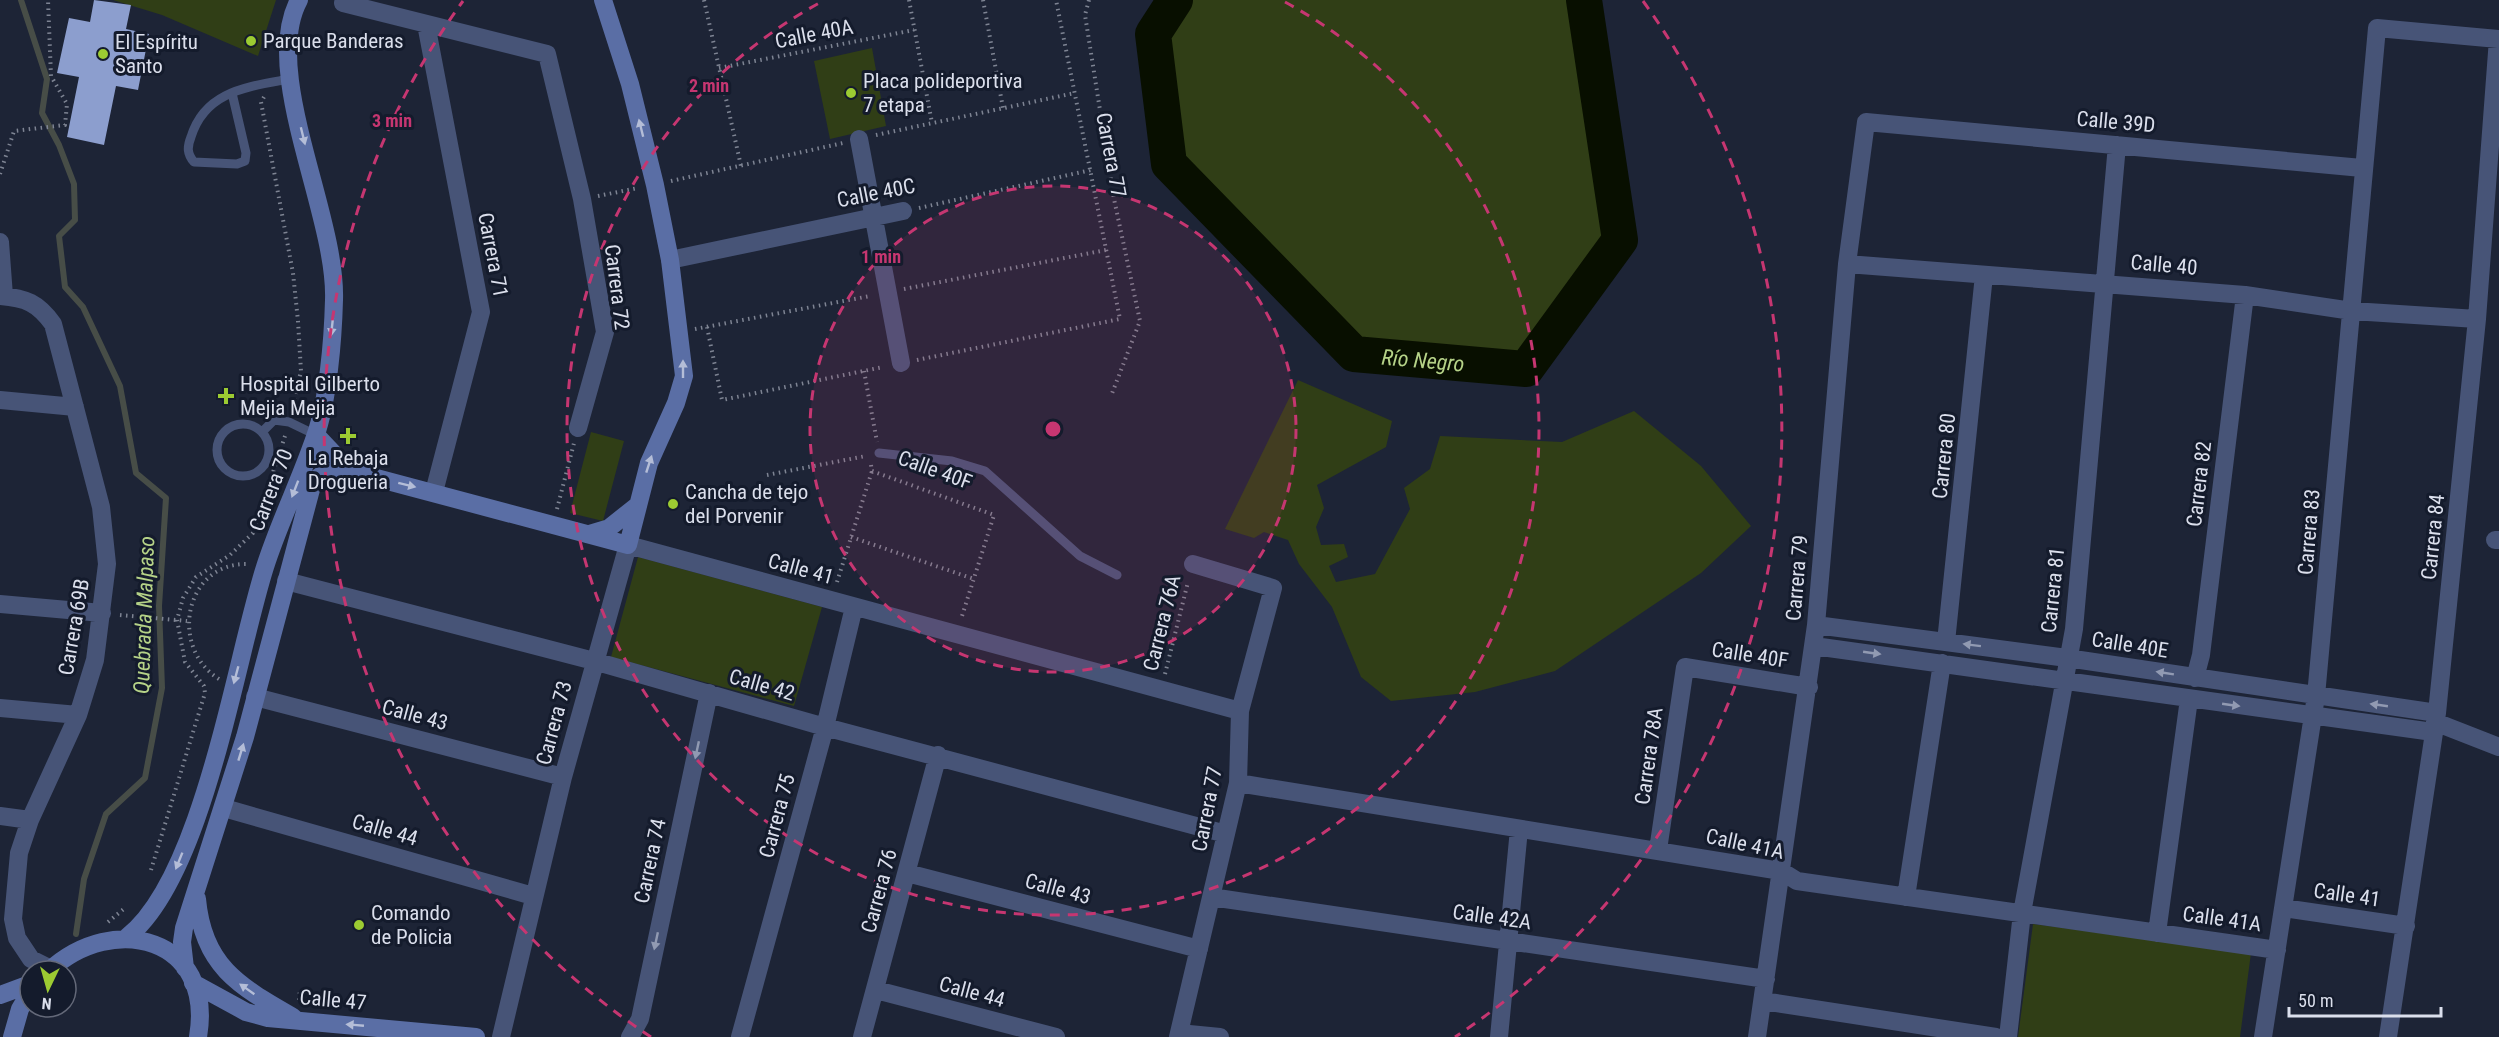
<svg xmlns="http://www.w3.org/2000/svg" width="2499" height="1037" font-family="'Roboto Condensed',sans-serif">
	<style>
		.green { fill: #303e16 }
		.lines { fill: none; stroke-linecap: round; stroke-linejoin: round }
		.stream { stroke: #474d47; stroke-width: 6 }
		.river { stroke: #080f00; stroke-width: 36 }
		.building { fill: #8c9ece }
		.path { stroke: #7e8493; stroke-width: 4; stroke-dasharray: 1.5 4.5; stroke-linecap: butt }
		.lane { stroke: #475477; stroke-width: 9 }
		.street { stroke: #475477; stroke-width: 18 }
		.secondary { stroke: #5a6ea5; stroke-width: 18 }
		.oneway { fill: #b4bdd7 }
		.oneway2 { fill: #919ab2 }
		.ring { fill: none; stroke: #c63671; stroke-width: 3; stroke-dasharray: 10 8 }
		.poi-dot { fill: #9ccb32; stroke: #141b2c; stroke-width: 2 }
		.labels { text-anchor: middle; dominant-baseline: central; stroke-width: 6; stroke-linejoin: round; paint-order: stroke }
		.street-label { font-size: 21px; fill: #dbdfec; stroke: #141b2c }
		.poi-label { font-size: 21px; fill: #dbdfec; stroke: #141b2c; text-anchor: start }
		.water-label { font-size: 22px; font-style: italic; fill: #b6d388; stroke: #141b2c }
		.centre { fill: #c63671; stroke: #141b2c; stroke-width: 3 }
		.ring-label { font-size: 18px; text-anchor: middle; font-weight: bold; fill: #c63671; stroke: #141b2c; stroke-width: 6; stroke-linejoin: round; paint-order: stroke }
	</style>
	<rect width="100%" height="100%" fill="#1d2436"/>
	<path class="green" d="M 113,0 L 276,0 L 258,56 L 162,15 Z
		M 1175,0 L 1584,0 L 1620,240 L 1526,369 L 1354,354 L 1169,164 L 1153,34 Z
		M 872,48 L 886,126 L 830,139 L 814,61 Z
		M 1298,380 L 1392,421 L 1386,447 L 1317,485 L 1324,508 L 1316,527 L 1321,545 L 1344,544 L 1348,557 L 1329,566 L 1336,582 L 1375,574 L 1410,509 L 1404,488 L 1430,469 L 1440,436 L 1562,442 L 1634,411 L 1701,466 L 1751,526 L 1701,573 L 1555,671 L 1475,692 L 1391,701 L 1361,677 L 1332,607 L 1299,564 L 1288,540 L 1264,532 L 1254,538 L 1225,529 Z
		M 591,432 L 624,441 L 603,521 L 570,513 Z
		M 638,557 L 822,607 L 794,706 L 611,657 Z
		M 2033,924 L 2251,953 L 2240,1037 L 2018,1037 Z"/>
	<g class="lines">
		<path class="stream" d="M 21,0 L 47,79 L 42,113 L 59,145 L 74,184 L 75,220 L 59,236 L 65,287 L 83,307 L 120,386 L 136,473 L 166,498 L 159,606 L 162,688 L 145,778 L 106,814 L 84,879 L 76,934"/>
		<path class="river" id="s1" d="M 1175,0 L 1153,34 L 1169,164 L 1354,354 L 1526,369 L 1620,240 L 1584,0"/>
	</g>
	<path class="building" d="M 94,0 L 131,5 L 126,29 L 149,34 L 138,90 L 116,86 L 104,145 L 67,137 L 79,77 L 57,73 L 69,18 L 90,22 Z"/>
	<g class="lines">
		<path class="path" d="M 704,0 L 741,166
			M 909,0 L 932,123
			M 983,0 L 1003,108
			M 1089,0 L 1085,15 L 1114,199 L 1140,321 L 1111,396
			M 719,68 L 914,30
			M 264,97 L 261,102 L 293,273 L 298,321 L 301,371 L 292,409
			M 876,135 L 1075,93
			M 0,174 L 14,131 L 65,125 L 67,104 L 51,76 L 48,0
			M 671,181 L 843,143
			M 598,196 L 638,188
			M 919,208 L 1091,170
			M 904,289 L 1106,250
			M 707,327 L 722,400 L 883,367
			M 695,329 L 870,296
			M 917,360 L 1120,319 L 1056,0
			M 864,371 L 877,442
			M 871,465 L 872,471 L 994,515 L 962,616
			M 767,475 L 866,456
			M 557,509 L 574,443
			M 851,537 L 974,579
			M 837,582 L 872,471
			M 120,615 L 187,621
			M 1165,674 L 1188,582
			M 219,679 C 169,648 184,563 247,564
			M 151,870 L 205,693 L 204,686 L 185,662 L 177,620 L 183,598 L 196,577 L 230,555 L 253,533 L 285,436
			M 108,922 L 125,908
			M 299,1000 L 300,990"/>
		<path class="lane" d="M 232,93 L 246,153 L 245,161 L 237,164 L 194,162 C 187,154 187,147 191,137 C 205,91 247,87 289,79
			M217 450a26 26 0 1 1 52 0a26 26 0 1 1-52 0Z
			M 262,432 L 274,420 L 289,422 L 316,435
			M 879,453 L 952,461 L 985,471 L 1080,556 L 1117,575"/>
		<path class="street" d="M 343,3 L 547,54 L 582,199 L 605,332 L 578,428
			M 426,24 L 481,312 L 434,492
			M 859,139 L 901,363
			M 0,242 L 4,296
			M 670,260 L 903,211
			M 1847,264 L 2245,295 L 2352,311 L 2477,319
			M 0,296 C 26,298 38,303 53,324 L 101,507 L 107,564 L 95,660 L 78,715 L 30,820 L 19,853 L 13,919 L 17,938 L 31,959 L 51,969
			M 0,400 L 75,407
			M 2495,540 L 2499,540
			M 286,581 L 594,661 L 825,727 L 1226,834
			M 0,604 L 102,613
			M 1816,625 L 2067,658 L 2437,713
			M 1946,642 L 1984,275
			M 1814,646 L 2433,732
			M 2195,678 L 2201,655 L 2245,295
			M 255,697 L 563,777
			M 0,708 L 78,715
			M 2435,722 L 2499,747
			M 1238,783 L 1781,871 L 1797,881 L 2277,950
			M 224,808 L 533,896
			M 0,816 L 30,820
			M 1658,850 L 1685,667 L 1809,687
			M 907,873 L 1199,949
			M 1211,897 L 1766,979
			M 1906,897 L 1942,663
			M 2283,908 L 2406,926
			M 2157,933 L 2189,699
			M 876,990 L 1056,1037
			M 1763,1001 L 1996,1037
			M 1179,1033 L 1220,1037
			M 501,1037 L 563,777 L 628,545 L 1240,711
			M 630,1037 L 640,1019 L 709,693
			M 740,1037 L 825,727 L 854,607
			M 862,1037 L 938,755
			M 1178,1037 L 1238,783 L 1240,711 L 1273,588 L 1193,564
			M 1499,1037 L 1519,829
			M 1757,1037 L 1816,625 L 1847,264 L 1866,122 L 2362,168
			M 2008,1037 L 2022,913 L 2074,629 L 2117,145
			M 2263,1037 L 2316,696 L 2377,28 L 2498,39 L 2477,319 L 2437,713 L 2388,1037"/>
		<path class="secondary" d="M 316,435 L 350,471
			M 589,534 L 609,528 L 638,505
			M 197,899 C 203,966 239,986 293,1017
			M 127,937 C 203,878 235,661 265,567 C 279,523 300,481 315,437 C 328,401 333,339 334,300 C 337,215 260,72 299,0
			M 185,968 L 182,942 L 184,928 L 245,737 L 313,482 C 324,470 335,471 350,471 L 628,545 L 649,463 L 676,403 L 684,376 L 670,260 L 655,185 L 630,84 L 603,0
			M 49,971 C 114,911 215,938 198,1037
			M 193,983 L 246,1012 L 268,1018 L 476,1037
			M 0,995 L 30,984
			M 12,1037 L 20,1009 L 30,992"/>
	</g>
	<defs><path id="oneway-solid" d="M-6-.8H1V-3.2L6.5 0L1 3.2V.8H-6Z" transform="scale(1.5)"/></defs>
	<g class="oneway">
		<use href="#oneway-solid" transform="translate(641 128) rotate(-104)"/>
		<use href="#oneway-solid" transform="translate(303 136) rotate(76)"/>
		<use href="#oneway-solid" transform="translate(332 327) rotate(96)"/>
		<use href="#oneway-solid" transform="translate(683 369) rotate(-90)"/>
		<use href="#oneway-solid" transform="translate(649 464) rotate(-72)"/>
		<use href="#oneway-solid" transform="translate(407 485) rotate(14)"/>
		<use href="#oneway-solid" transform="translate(295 489) rotate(111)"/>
		<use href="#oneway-solid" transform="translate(236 675) rotate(105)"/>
		<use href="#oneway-solid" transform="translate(241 752) rotate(-73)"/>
		<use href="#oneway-solid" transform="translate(179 861) rotate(112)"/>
		<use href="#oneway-solid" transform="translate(247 989) rotate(-145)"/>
		<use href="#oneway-solid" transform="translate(355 1025) rotate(-175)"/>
	</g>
	<g class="oneway2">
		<use href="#oneway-solid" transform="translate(1972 645) rotate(-173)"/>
		<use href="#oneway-solid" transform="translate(1872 653) rotate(8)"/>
		<use href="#oneway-solid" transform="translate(2165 673) rotate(-171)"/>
		<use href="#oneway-solid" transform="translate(2231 705) rotate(8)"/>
		<use href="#oneway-solid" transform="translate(2379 705) rotate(-172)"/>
		<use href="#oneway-solid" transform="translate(697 750) rotate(102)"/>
		<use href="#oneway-solid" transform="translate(656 941) rotate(102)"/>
	</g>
	<circle cx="1053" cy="429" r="243" fill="#c63671" fill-opacity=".12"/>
	<g class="ring">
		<circle cx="1053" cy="429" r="243"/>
		<path d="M1285 2A486 486 0 1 1 821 2"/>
		<path d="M651 1037A729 729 0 0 1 463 1M1643 1A729 729 0 0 1 1455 1037"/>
	</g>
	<g class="poi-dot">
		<circle cx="251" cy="41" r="6"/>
		<circle cx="103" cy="54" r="6"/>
		<circle cx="851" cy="93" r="6"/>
		<path d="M223 387h6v6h6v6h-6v6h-6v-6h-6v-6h6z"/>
		<path d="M345 427h6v6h6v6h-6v6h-6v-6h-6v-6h6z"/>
		<circle cx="673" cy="504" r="6"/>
		<circle cx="359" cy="925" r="6"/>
	</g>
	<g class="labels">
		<g class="street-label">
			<text transform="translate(814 34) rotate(-11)">Calle 40A</text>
			<text transform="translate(2116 122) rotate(5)">Calle 39D</text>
			<text transform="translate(1111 155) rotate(79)">Carrera 77</text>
			<text transform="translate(876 193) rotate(-11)">Calle 40C</text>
			<text transform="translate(493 255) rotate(79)">Carrera 71</text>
			<text transform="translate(2164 265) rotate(5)">Calle 40</text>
			<text transform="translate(617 287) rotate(83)">Carrera 72</text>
			<text transform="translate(1944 456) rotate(-84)">Carrera 80</text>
			<text transform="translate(935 470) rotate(20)">Calle 40F</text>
			<text transform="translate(2199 484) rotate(-83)">Carrera 82</text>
			<text transform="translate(271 490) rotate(-69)">Carrera 70</text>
			<text transform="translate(2309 532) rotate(-85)">Carrera 83</text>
			<text transform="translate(2433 537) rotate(-84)">Carrera 84</text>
			<text transform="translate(801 569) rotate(15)">Calle 41</text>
			<text transform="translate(1797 578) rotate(-85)">Carrera 79</text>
			<text transform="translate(2053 590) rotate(-84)">Carrera 81</text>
			<text transform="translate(1162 623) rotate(-76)">Carrera 76A</text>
			<text transform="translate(74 627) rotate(-80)">Carrera 69B</text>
			<text transform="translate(2130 645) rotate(9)">Calle 40E</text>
			<text transform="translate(1750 655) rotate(9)">Calle 40F</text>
			<text transform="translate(762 685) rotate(16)">Calle 42</text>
			<text transform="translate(415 715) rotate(15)">Calle 43</text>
			<text transform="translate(554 723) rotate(-75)">Carrera 73</text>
			<text transform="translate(1649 756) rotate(-82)">Carrera 78A</text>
			<text transform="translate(1207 809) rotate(-79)">Carrera 77</text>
			<text transform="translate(777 816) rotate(-75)">Carrera 75</text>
			<text transform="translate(385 830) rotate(16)">Calle 44</text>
			<text transform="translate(1745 844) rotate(12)">Calle 41A</text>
			<text transform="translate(650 861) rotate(-78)">Carrera 74</text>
			<text transform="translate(1058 889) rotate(15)">Calle 43</text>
			<text transform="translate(879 891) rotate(-75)">Carrera 76</text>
			<text transform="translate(2347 895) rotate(8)">Calle 41</text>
			<text transform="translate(1492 917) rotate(8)">Calle 42A</text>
			<text transform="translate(2222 919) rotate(8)">Calle 41A</text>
			<text transform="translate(972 992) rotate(15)">Calle 44</text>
			<text transform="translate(333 1000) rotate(5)">Calle 47</text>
		</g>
		<g class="poi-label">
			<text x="263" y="41">Parque Banderas</text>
			<text x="115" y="42">El Espíritu<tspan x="115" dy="24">Santo</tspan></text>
			<text x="863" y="81">Placa polideportiva<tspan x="863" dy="24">7 etapa</tspan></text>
			<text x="240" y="384">Hospital Gilberto<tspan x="240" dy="24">Mejia Mejia</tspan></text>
			<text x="348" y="458" text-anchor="middle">La Rebaja<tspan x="348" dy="24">Drogueria</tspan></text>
			<text x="685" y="492">Cancha de tejo<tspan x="685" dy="24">del Porvenir</tspan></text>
			<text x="371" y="913">Comando<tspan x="371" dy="24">de Policia</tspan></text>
		</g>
		<g class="water-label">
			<text stroke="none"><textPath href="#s1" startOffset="506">Río Negro</textPath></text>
			<text transform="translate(144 615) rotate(-88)">Quebrada Malpaso</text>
		</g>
	</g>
	<circle cx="1053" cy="429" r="9" class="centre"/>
	<g class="ring-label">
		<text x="709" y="92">2 min</text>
		<text x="392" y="127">3 min</text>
		<text x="881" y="263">1 min</text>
	</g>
	<g transform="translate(48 989) rotate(185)"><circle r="28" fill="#141b2c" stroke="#646979" stroke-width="1.5"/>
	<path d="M0-4.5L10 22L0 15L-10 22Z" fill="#9ccb32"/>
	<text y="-9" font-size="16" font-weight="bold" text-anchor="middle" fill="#dbdfec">N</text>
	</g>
	<path d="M2289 1007v9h152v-9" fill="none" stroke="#dbdfec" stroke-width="3"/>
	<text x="2298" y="1007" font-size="18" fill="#dbdfec" stroke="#141b2c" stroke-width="4.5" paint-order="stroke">50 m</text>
</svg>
